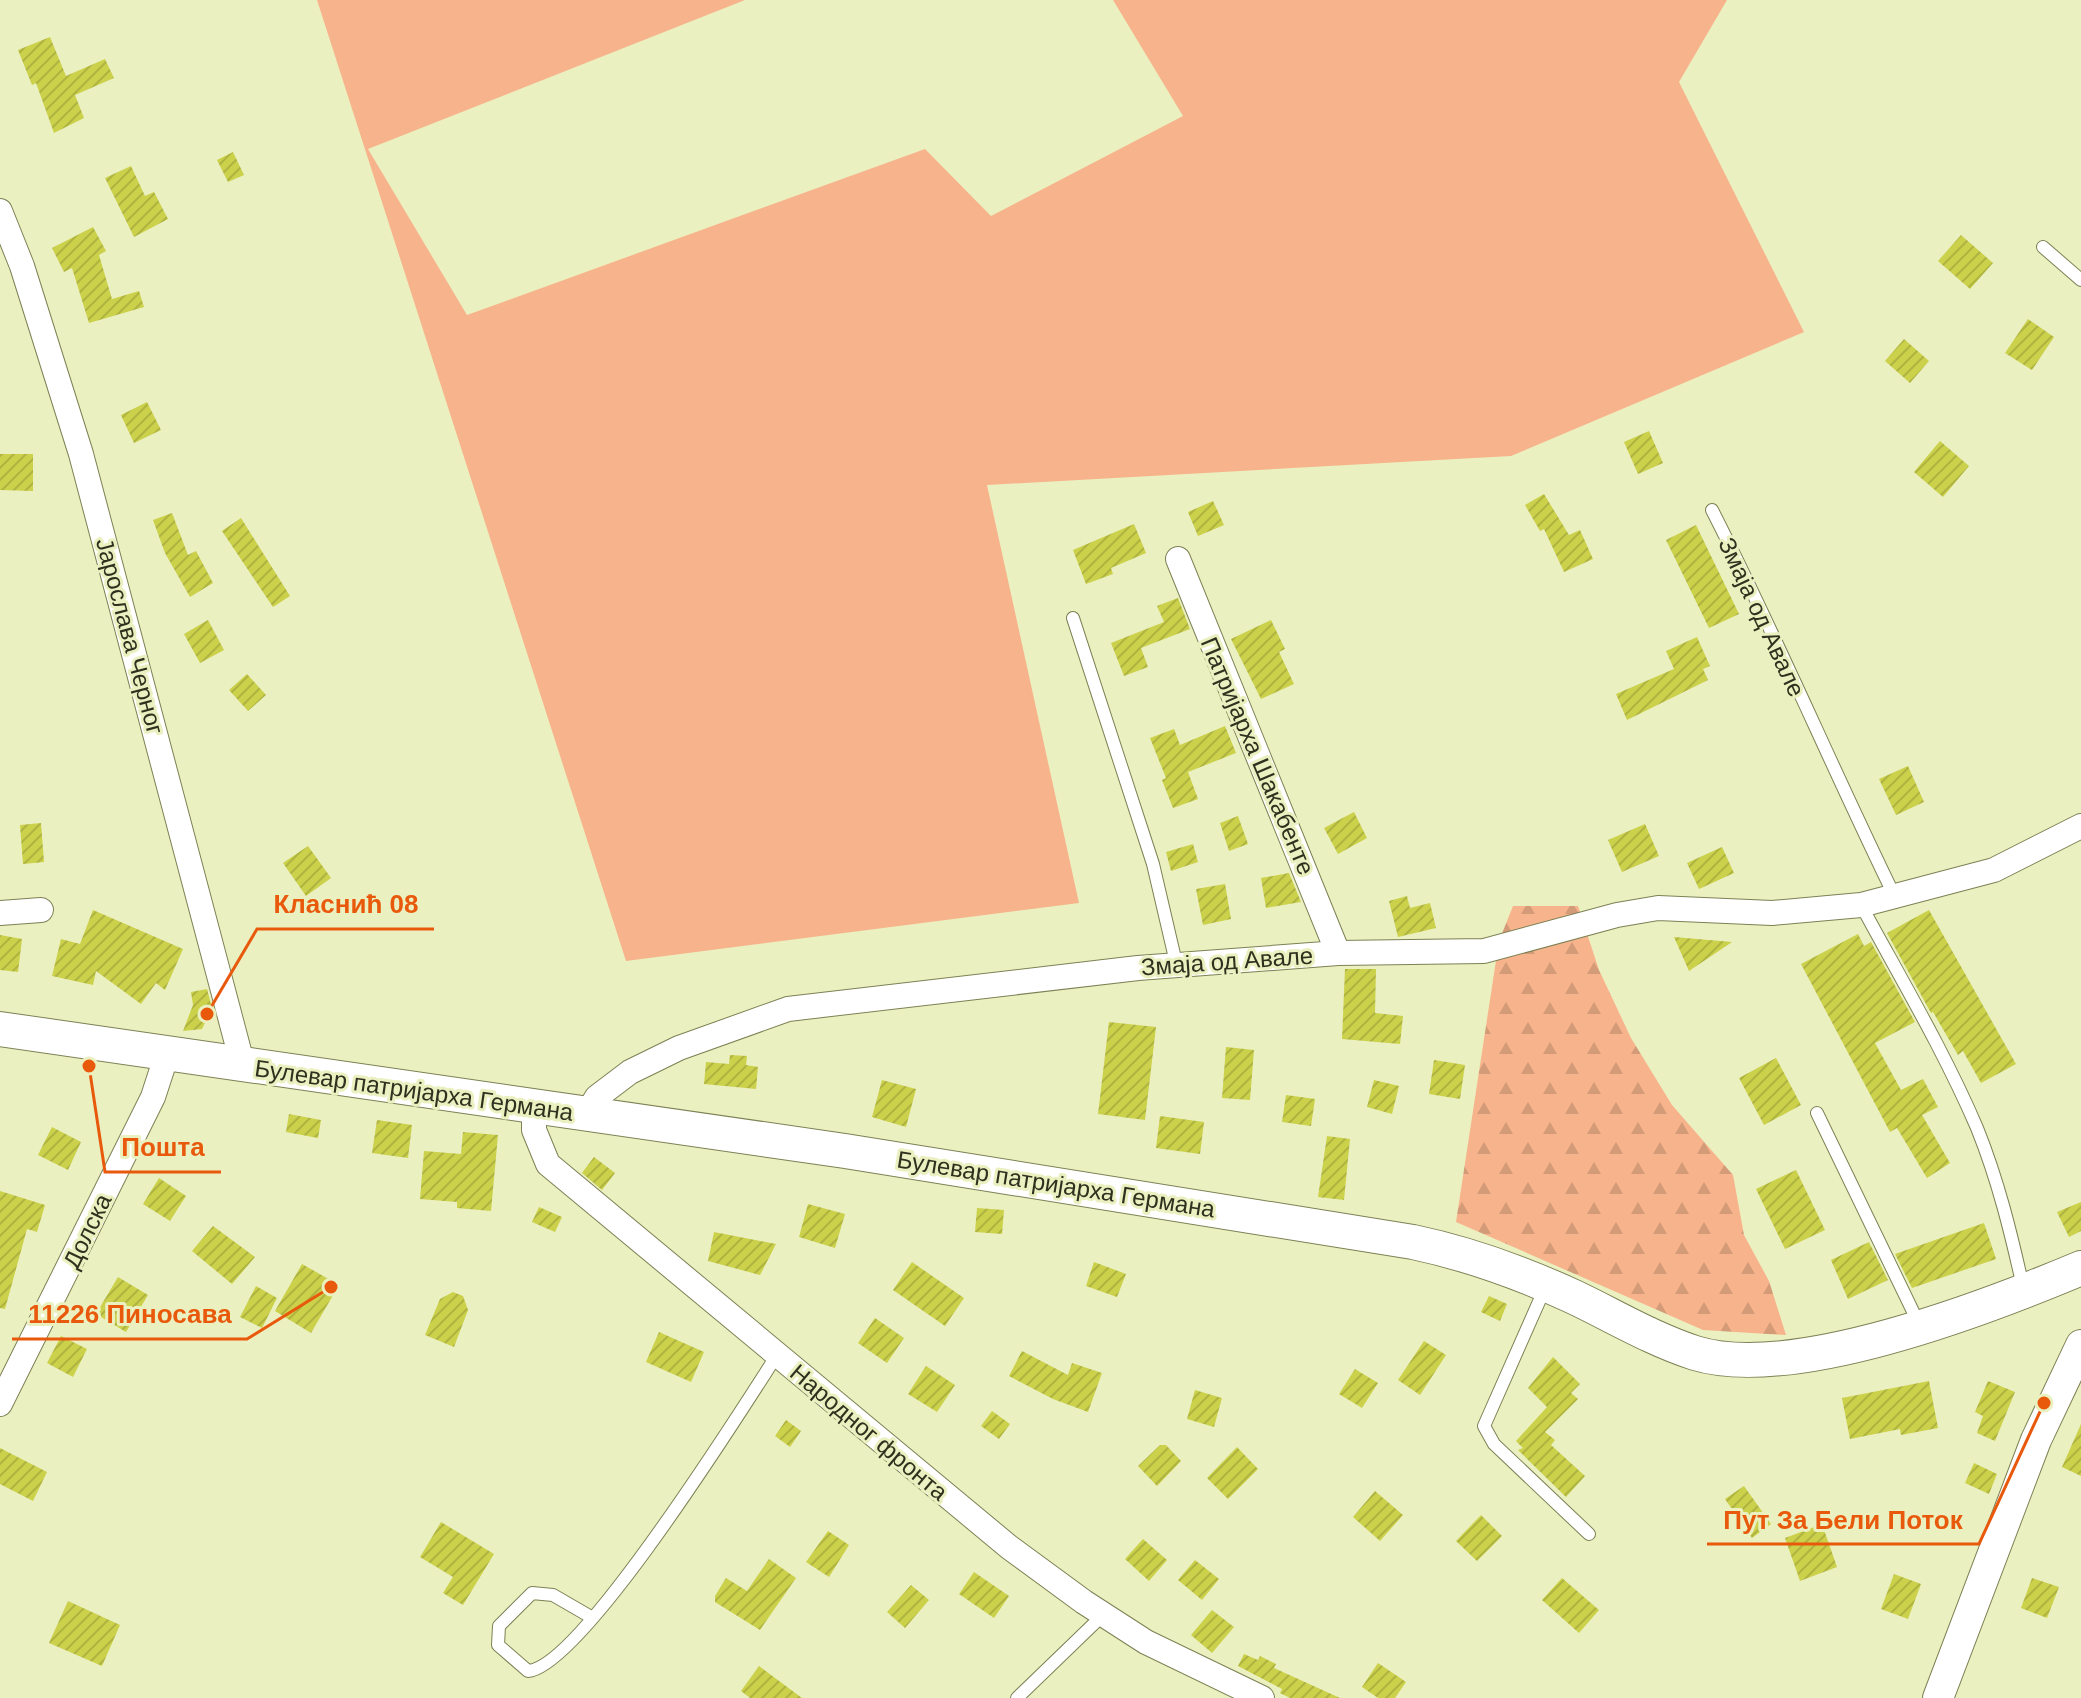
<svg xmlns="http://www.w3.org/2000/svg" width="2081" height="1698" font-family="Arial,sans-serif">
	<style>
		.green { fill: #f7b48c }
		.forest { fill: url(#forest-firs) }
		.building { fill: url(#building-hatch) }
		.lines { fill: none; stroke-linecap: round; stroke-linejoin: round }
		.service-casing { stroke: #7d8154; stroke-width: 14 }
		.minor-casing { stroke: #7d8154; stroke-width: 26 }
		.tertiary-casing { stroke: #7d8154; stroke-width: 32 }
		.secondary-casing { stroke: #7d8154; stroke-width: 36 }
		.service { stroke: #fff; stroke-width: 12 }
		.minor { stroke: #fff; stroke-width: 24 }
		.tertiary { stroke: #fff; stroke-width: 30 }
		.secondary { stroke: #fff; stroke-width: 34 }
		.labels { text-anchor: middle; dominant-baseline: central; stroke-width: 6; stroke-linejoin: round; paint-order: stroke }
		.street-label { font-size: 24px; fill: #2f311e; stroke: #ebf0c0 }
		.leader { fill: none; stroke: #e8590c; stroke-width: 3 }
		.callout-dot { fill: #e8590c; stroke: #ebf0c0; stroke-width: 3 }
		.callout-label { font-size: 26px; text-anchor: middle; font-weight: bold; fill: #e8590c; stroke: #ebf0c0; stroke-width: 6; stroke-linejoin: round; paint-order: stroke }
	</style>
	<defs>
		<pattern id="forest-firs" width="22" height="20" patternUnits="userSpaceOnUse" patternTransform="scale(2)"><rect width="22" height="20" fill="#f7b48c"/><path d="M5 1l3.5 6h-7zM16 11l3.5 6h-7z" fill="#d49b78"/></pattern>
		<pattern id="building-hatch" width="6" height="6" patternUnits="userSpaceOnUse" patternTransform="scale(2)"><rect width="6" height="6" fill="#cbd14a"/><path d="M-1 1l2-2M0 6l6-6M5 7l2-2" fill="none" stroke="#afb440"/></pattern>
	</defs>
	<rect width="100%" height="100%" fill="#ebf0c0"/>
	<path class="green" d="M 317,0 L 745,0 L 368,149 L 467,315 L 925,149 L 991,216 L 1183,116 L 1113,0 L 1727,0 L 1679,82 L 1804,332 L 1511,456 L 987,485 L 1079,903 L 626,961 Z"/>
	<path class="forest" d="M 1513,906 L 1578,906 L 1599,970 L 1631,1038 L 1672,1105 L 1733,1175 L 1744,1235 L 1769,1281 L 1786,1335 L 1703,1330 L 1456,1222 L 1499,941 Z"/>
	<path class="building" d="M 50,37 L 66,76 L 105,59 L 114,78 L 75,95 L 84,118 L 54,133 L 36,83 L 32,85 L 18,50 Z
		M 233,152 L 244,175 L 228,182 L 217,160 Z
		M 131,166 L 145,196 L 154,192 L 168,219 L 134,237 L 105,178 Z
		M 93,227 L 106,251 L 99,255 L 112,299 L 139,291 L 144,307 L 89,323 L 72,268 L 64,272 L 52,248 Z
		M 1961,235 L 1993,263 L 1970,289 L 1938,261 Z
		M 2028,319 L 2054,337 L 2032,370 L 2005,353 Z
		M 1904,339 L 1929,361 L 1910,383 L 1885,361 Z
		M 147,402 L 161,430 L 134,443 L 121,415 Z
		M 1649,431 L 1663,463 L 1638,474 L 1624,442 Z
		M 1940,441 L 1969,466 L 1943,497 L 1914,472 Z
		M 0,454 L 33,454 L 33,491 L 0,490 Z
		M 1544,494 L 1569,535 L 1580,530 L 1593,559 L 1564,572 L 1544,529 L 1540,531 L 1525,505 Z
		M 1213,501 L 1224,525 L 1198,536 L 1188,512 Z
		M 172,513 L 188,555 L 196,551 L 213,583 L 190,597 L 165,553 L 153,520 Z
		M 241,518 L 290,596 L 273,607 L 222,531 Z
		M 1134,524 L 1146,553 L 1111,568 L 1113,574 L 1086,584 L 1073,550 Z
		M 1696,525 L 1739,614 L 1709,628 L 1666,540 Z
		M 1178,598 L 1190,629 L 1141,648 L 1148,667 L 1124,676 L 1111,643 L 1164,622 L 1157,606 Z
		M 208,620 L 224,650 L 200,663 L 184,634 Z
		M 1271,620 L 1285,649 L 1279,652 L 1294,684 L 1261,699 L 1231,639 Z
		M 1697,637 L 1710,666 L 1703,669 L 1708,680 L 1627,720 L 1616,694 L 1674,669 L 1666,651 Z
		M 247,674 L 266,695 L 248,711 L 229,690 Z
		M 1225,726 L 1236,753 L 1188,772 L 1198,799 L 1173,808 L 1162,780 L 1166,778 L 1150,738 L 1174,729 L 1180,745 Z
		M 1908,766 L 1924,802 L 1896,815 L 1879,779 Z
		M 1354,812 L 1367,838 L 1338,854 L 1324,828 Z
		M 1238,816 L 1248,844 L 1229,851 L 1220,823 Z
		M 41,823 L 44,862 L 23,864 L 20,825 Z
		M 1645,824 L 1659,856 L 1622,872 L 1608,840 Z
		M 1193,844 L 1198,862 L 1171,871 L 1166,852 Z
		M 308,846 L 331,878 L 306,896 L 283,863 Z
		M 1722,847 L 1734,873 L 1699,889 L 1687,863 Z
		M 1289,873 L 1301,902 L 1266,908 L 1261,878 Z
		M 1225,884 L 1231,919 L 1203,925 L 1196,889 Z
		M 1407,896 L 1410,908 L 1430,903 L 1436,928 L 1398,937 L 1389,901 Z
		M 93,910 L 183,949 L 165,990 L 156,983 L 141,1004 L 96,971 L 93,985 L 52,976 L 61,939 L 80,944 Z
		M 1929,910 L 2016,1064 L 1981,1083 L 1963,1051 L 1958,1055 L 1933,1012 L 1931,1013 L 1887,933 Z
		M 1858,934 L 1864,946 L 1871,942 L 1915,1022 L 1875,1043 L 1901,1090 L 1923,1079 L 1938,1107 L 1922,1115 L 1950,1163 L 1927,1178 L 1897,1128 L 1890,1132 L 1801,964 Z
		M 0,935 L 22,939 L 18,972 L 0,970 Z
		M 1674,937 L 1732,942 L 1689,971 Z
		M 1345,969 L 1376,969 L 1375,1013 L 1403,1016 L 1400,1044 L 1342,1039 Z
		M 207,989 L 212,1008 L 202,1029 L 183,1031 L 193,1005 L 191,992 Z
		M 1109,1022 L 1156,1027 L 1145,1120 L 1098,1114 Z
		M 1226,1047 L 1254,1050 L 1250,1100 L 1222,1098 Z
		M 730,1055 L 747,1056 L 746,1065 L 758,1067 L 756,1089 L 704,1084 L 706,1062 L 729,1064 Z
		M 1776,1058 L 1801,1105 L 1764,1125 L 1739,1078 Z
		M 1434,1060 L 1465,1065 L 1460,1099 L 1429,1094 Z
		M 882,1080 L 916,1089 L 906,1127 L 872,1117 Z
		M 1374,1080 L 1399,1086 L 1392,1114 L 1367,1107 Z
		M 1286,1095 L 1315,1099 L 1311,1126 L 1282,1122 Z
		M 289,1114 L 321,1120 L 318,1138 L 286,1132 Z
		M 1160,1116 L 1204,1122 L 1200,1154 L 1156,1148 Z
		M 377,1120 L 412,1125 L 408,1158 L 372,1153 Z
		M 52,1127 L 81,1142 L 68,1170 L 38,1155 Z
		M 463,1132 L 498,1135 L 491,1211 L 457,1208 L 457,1202 L 420,1199 L 424,1151 L 461,1154 Z
		M 1327,1136 L 1350,1139 L 1344,1200 L 1318,1197 Z
		M 594,1157 L 615,1173 L 602,1190 L 582,1173 Z
		M 1796,1170 L 1825,1230 L 1785,1249 L 1756,1189 Z
		M 159,1178 L 186,1196 L 170,1221 L 143,1204 Z
		M 0,1191 L 45,1205 L 37,1232 L 27,1229 L 5,1309 L 0,1308 Z
		M 2081,1202 L 2081,1231 L 2069,1237 L 2057,1212 Z
		M 808,1204 L 845,1214 L 835,1248 L 799,1237 Z
		M 539,1207 L 562,1217 L 555,1232 L 532,1222 Z
		M 977,1208 L 1004,1210 L 1002,1234 L 975,1232 Z
		M 1984,1223 L 1996,1259 L 1912,1288 L 1895,1254 Z
		M 213,1226 L 255,1257 L 232,1284 L 192,1251 Z
		M 714,1232 L 776,1244 L 760,1275 L 708,1261 Z
		M 1869,1242 L 1888,1280 L 1848,1299 L 1831,1260 Z
		M 912,1262 L 964,1298 L 945,1326 L 893,1290 Z
		M 1094,1262 L 1126,1274 L 1117,1297 L 1086,1286 Z
		M 302,1264 L 339,1285 L 311,1333 L 275,1311 Z
		M 118,1277 L 148,1295 L 126,1332 L 96,1314 Z
		M 256,1286 L 277,1298 L 262,1328 L 240,1317 Z
		M 453,1292 L 463,1296 L 468,1310 L 454,1347 L 425,1335 L 440,1299 Z
		M 1489,1296 L 1507,1304 L 1500,1321 L 1481,1312 Z
		M 875,1318 L 904,1338 L 887,1363 L 858,1343 Z
		M 659,1332 L 704,1352 L 691,1382 L 646,1362 Z
		M 61,1336 L 87,1349 L 73,1377 L 47,1363 Z
		M 1424,1341 L 1446,1355 L 1420,1395 L 1398,1380 Z
		M 1022,1351 L 1068,1375 L 1072,1363 L 1102,1373 L 1088,1412 L 1053,1399 L 1009,1376 Z
		M 1553,1357 L 1580,1384 L 1571,1393 L 1578,1399 L 1545,1432 L 1555,1440 L 1551,1445 L 1585,1476 L 1566,1497 L 1518,1450 L 1523,1448 L 1516,1441 L 1547,1407 L 1528,1388 Z
		M 926,1366 L 955,1385 L 937,1412 L 908,1394 Z
		M 1355,1369 L 1378,1383 L 1362,1408 L 1339,1394 Z
		M 1929,1381 L 1938,1428 L 1901,1435 L 1900,1429 L 1850,1439 L 1842,1398 Z
		M 1988,1381 L 2015,1392 L 1995,1441 L 1977,1433 L 1983,1416 L 1975,1412 Z
		M 1195,1390 L 1222,1398 L 1214,1427 L 1187,1419 Z
		M 992,1411 L 1010,1424 L 999,1439 L 981,1426 Z
		M 786,1420 L 801,1431 L 790,1447 L 775,1436 Z
		M 2081,1424 L 2081,1476 L 2062,1467 Z
		M 1160,1445 L 1166,1445 L 1181,1461 L 1157,1486 L 1138,1466 Z
		M 1237,1447 L 1258,1469 L 1228,1499 L 1207,1478 Z
		M 0,1448 L 47,1472 L 33,1501 L 0,1484 Z
		M 1974,1463 L 1997,1474 L 1989,1494 L 1965,1483 Z
		M 1744,1486 L 1771,1524 L 1752,1538 L 1725,1499 Z
		M 1375,1491 L 1403,1515 L 1380,1541 L 1353,1517 Z
		M 1481,1515 L 1502,1536 L 1477,1561 L 1456,1541 Z
		M 441,1522 L 494,1554 L 463,1605 L 443,1593 L 453,1577 L 420,1557 Z
		M 1822,1524 L 1837,1567 L 1800,1581 L 1785,1538 Z
		M 828,1531 L 849,1545 L 829,1577 L 806,1562 Z
		M 1143,1539 L 1167,1560 L 1149,1581 L 1125,1559 Z
		M 769,1559 L 796,1578 L 760,1630 L 715,1602 L 715,1596 L 726,1578 L 747,1591 Z
		M 1195,1560 L 1219,1579 L 1202,1600 L 1178,1580 Z
		M 974,1572 L 1009,1596 L 994,1618 L 959,1594 Z
		M 1894,1574 L 1921,1584 L 1908,1619 L 1881,1609 Z
		M 1562,1578 L 1599,1610 L 1579,1633 L 1542,1600 Z
		M 2032,1578 L 2059,1587 L 2047,1618 L 2021,1608 Z
		M 911,1585 L 929,1600 L 905,1628 L 887,1612 Z
		M 68,1601 L 120,1625 L 102,1666 L 49,1643 Z
		M 1212,1610 L 1234,1627 L 1212,1653 L 1191,1635 Z
		M 1244,1654 L 1258,1660 L 1260,1656 L 1276,1664 L 1274,1668 L 1340,1698 L 1290,1698 L 1280,1693 L 1282,1689 L 1238,1666 Z
		M 1378,1663 L 1406,1682 L 1395,1698 L 1378,1698 L 1362,1687 Z
		M 759,1666 L 802,1698 L 750,1698 L 741,1691 Z"/>
	<g class="lines">
		<defs>
			<path id="service" d="M 2043,247 L 2081,280
				M 1712,510 C 1777,637 1832,768 1895,897
				M 1073,618 L 1153,864 L 1177,967
				M 1861,905 C 1901,979 1944,1051 1977,1128 C 1998,1180 2011,1233 2023,1287
				M 1817,1113 L 1920,1326
				M 1545,1288 L 1484,1426 L 1494,1444 L 1589,1534
				M 591,1617 L 553,1595 L 532,1593 L 499,1626 L 498,1645 L 528,1671 C 581,1667 742,1409 777,1355
				M 1017,1698 L 1103,1615"/>
			<path id="minor" d="M 0,211 L 22,266 L 81,454 L 243,1066
				M 1178,559 L 1338,953
				M 0,913 L 41,910
				M 534,1107 L 534,1130 L 548,1164 L 1009,1547 L 1084,1602 L 1146,1642 L 1262,1698
				M 586,1115 L 597,1097 L 630,1072 L 679,1048 L 788,1009 L 1138,968 L 1338,953 L 1484,951 L 1617,915 L 1658,908 L 1772,913 L 1861,905 L 1994,870 L 2081,826
				M 0,1404 L 153,1097 L 167,1054"/>
			<path id="tertiary" d="M 1938,1698 L 2036,1440 L 2081,1345"/>
			<path id="secondary" d="M 0,1029 L 845,1151 L 1413,1242 C 1470,1254 1522,1273 1574,1297 C 1614,1316 1652,1339 1695,1353 C 1792,1383 1988,1307 2081,1268"/>
		</defs>
		<use href="#service" class="service-casing"/>
		<use href="#minor" class="minor-casing"/>
		<use href="#tertiary" class="tertiary-casing"/>
		<use href="#secondary" class="secondary-casing"/>
		<use href="#service" class="service"/>
		<use href="#minor" class="minor"/>
		<use href="#tertiary" class="tertiary"/>
		<use href="#secondary" class="secondary"/>
	</g>
	<g class="labels">
		<g class="street-label">
			<text transform="translate(1762 617) rotate(65)">Змаја од Авале</text>
			<text transform="translate(130 636) rotate(75)">Јарослава Черног</text>
			<text transform="translate(1258 756) rotate(67)">Патријарха Шакабенте</text>
			<text transform="translate(1227 961) rotate(-4)">Змаја од Авале</text>
			<text transform="translate(414 1090) rotate(8)">Булевар патријарха Германа</text>
			<text transform="translate(1056 1184) rotate(9)">Булевар патријарха Германа</text>
			<text transform="translate(87 1231) rotate(-64)">Долска</text>
			<text transform="translate(869 1432) rotate(40)">Народног фронта</text>
		</g>
	</g>
	<path class="leader" d="M207 1014L257 929H434M89 1066L105 1172H221M331 1287L247 1339H12M2044 1403L1979 1544H1707"/>
	<g class="callout-dot">
		<circle cx="207" cy="1014" r="8"/>
		<circle cx="89" cy="1066" r="8"/>
		<circle cx="331" cy="1287" r="8"/>
		<circle cx="2044" cy="1403" r="8"/>
	</g>
	<g class="callout-label">
		<text x="346" y="913">Класнић 08</text>
		<text x="163" y="1156">Пошта</text>
		<text x="130" y="1323">11226 Пиносава</text>
		<text x="1843" y="1529">Пут За Бели Поток</text>
	</g>
</svg>
